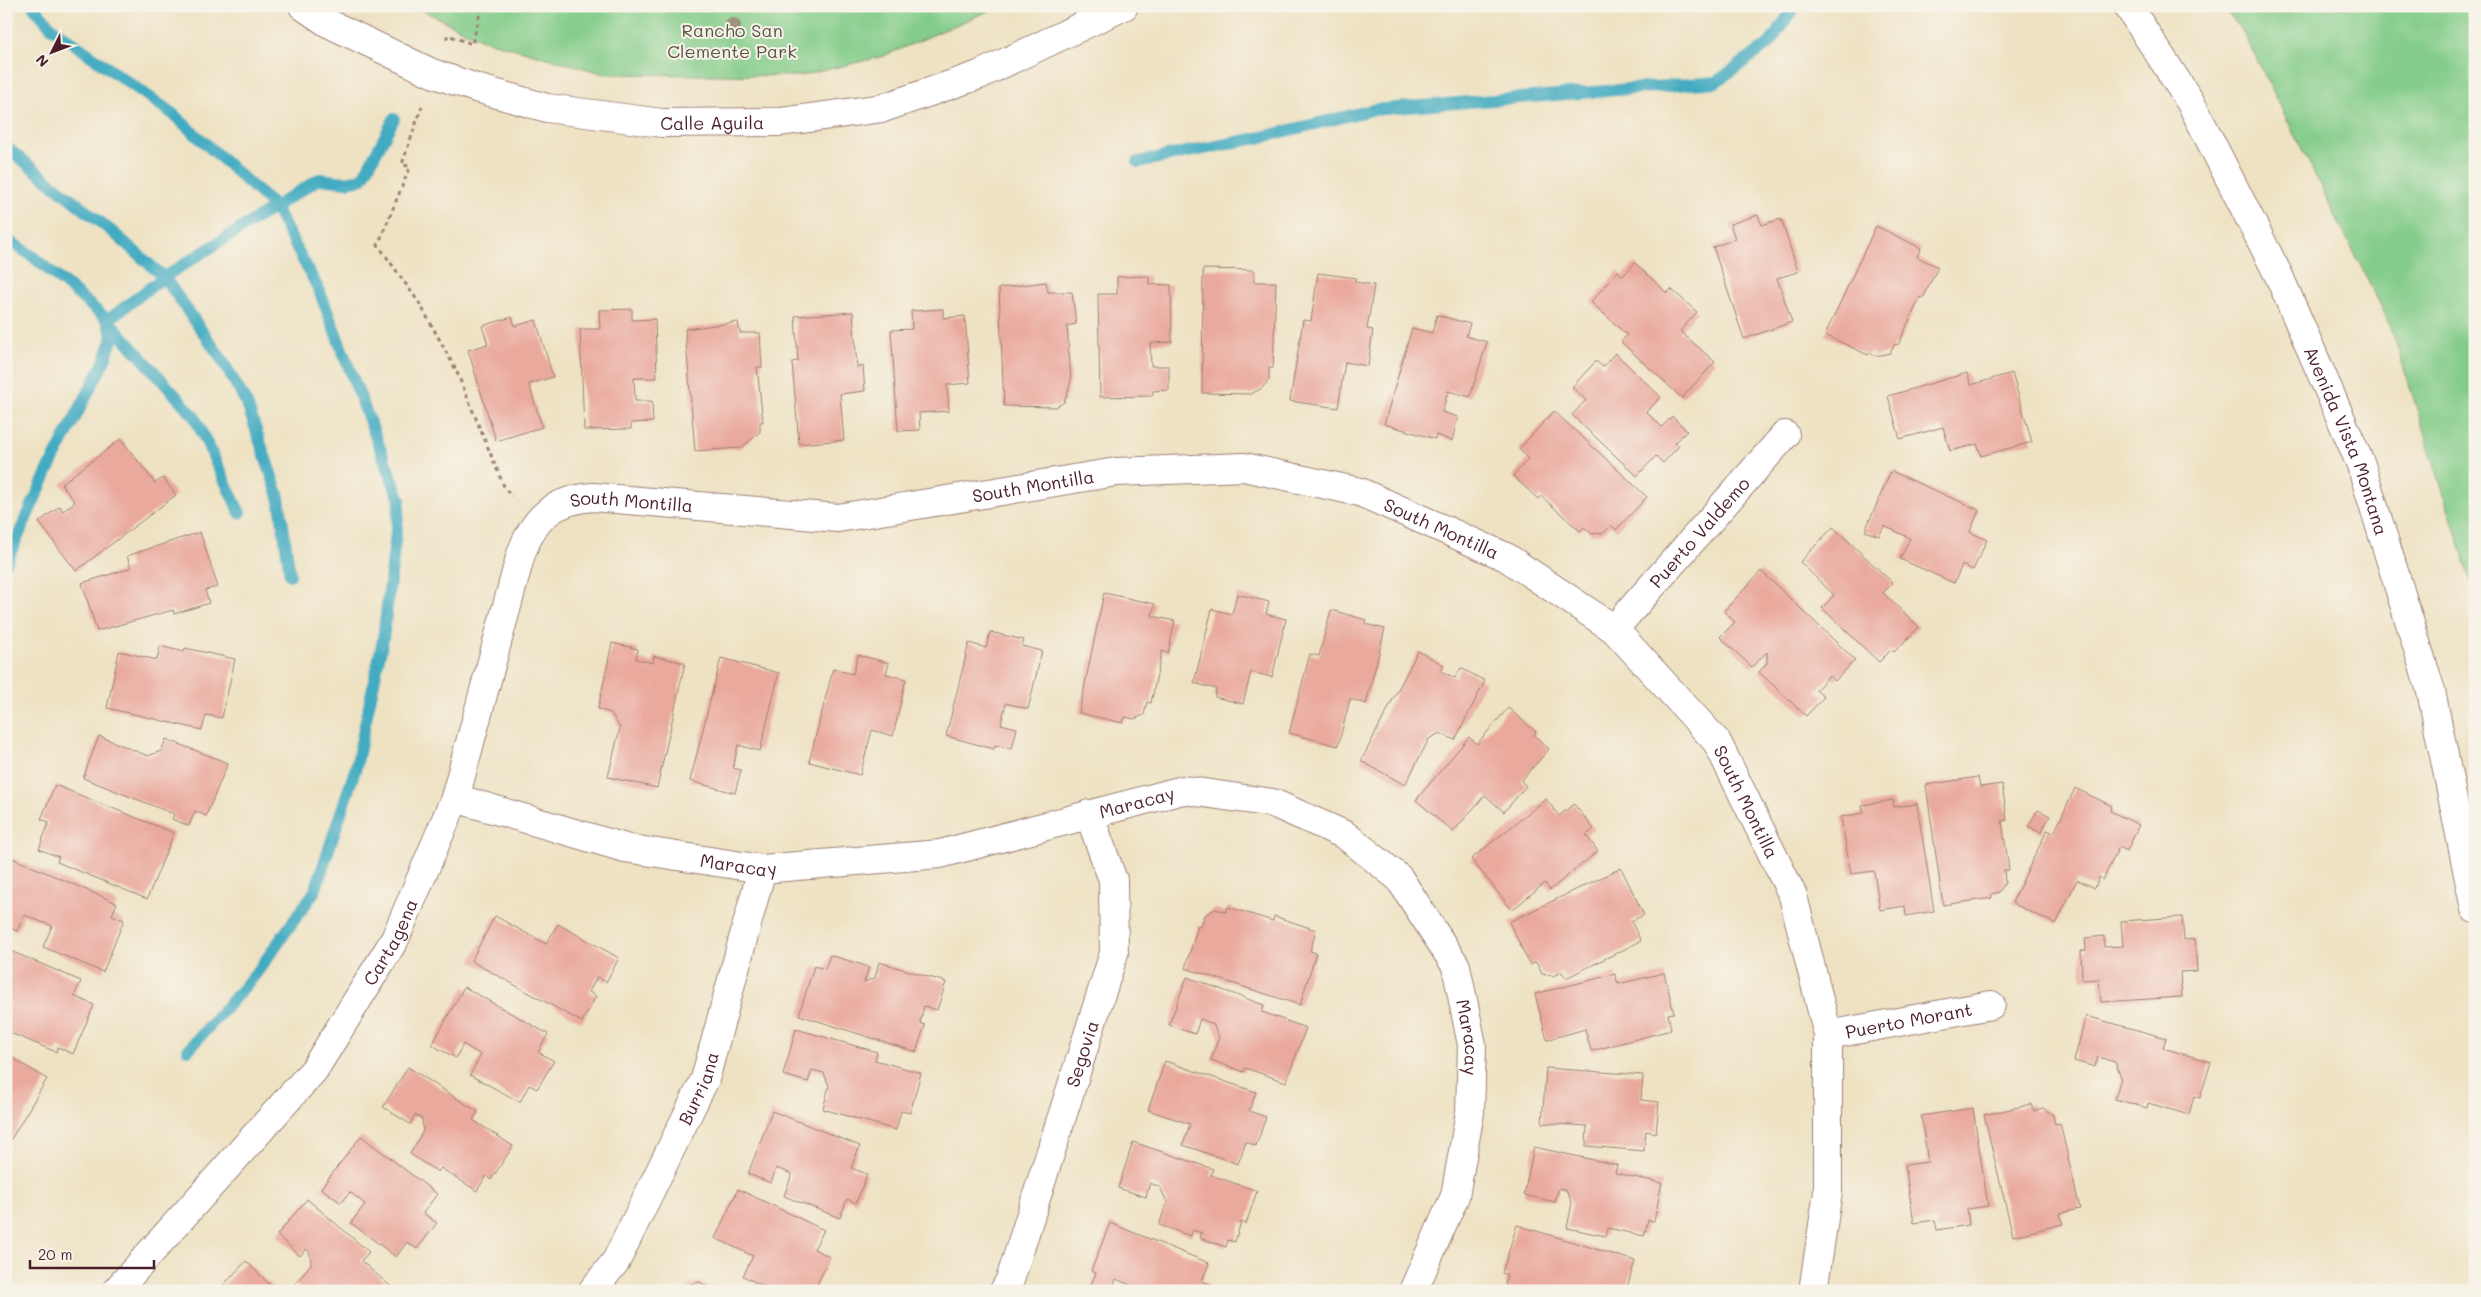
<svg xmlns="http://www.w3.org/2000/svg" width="2481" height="1297" font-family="Mali,sans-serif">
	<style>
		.green { fill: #83cc89; stroke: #66765a }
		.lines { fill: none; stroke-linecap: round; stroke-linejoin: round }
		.stream { stroke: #42abc1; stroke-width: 12 }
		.building { fill: #eaa99d }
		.street-casing { stroke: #9c8077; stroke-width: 30 }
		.secondary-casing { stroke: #9c8077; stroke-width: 30 }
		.path { stroke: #9c8077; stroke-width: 3; stroke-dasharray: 4 4; stroke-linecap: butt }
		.street { stroke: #fff; stroke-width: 28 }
		.secondary { stroke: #fff; stroke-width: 28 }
		.tree { fill: #9d937f }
		.labels { text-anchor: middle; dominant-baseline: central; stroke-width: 4; stroke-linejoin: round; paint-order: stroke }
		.park-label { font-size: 18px; fill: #5b5347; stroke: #f7f3e8 }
		.street-label { font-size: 18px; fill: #4a1f2b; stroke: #f7f3e8 }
	</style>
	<rect width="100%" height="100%" fill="#f7f3e8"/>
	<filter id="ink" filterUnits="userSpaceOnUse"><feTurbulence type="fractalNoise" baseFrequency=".02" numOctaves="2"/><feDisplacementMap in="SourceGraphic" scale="10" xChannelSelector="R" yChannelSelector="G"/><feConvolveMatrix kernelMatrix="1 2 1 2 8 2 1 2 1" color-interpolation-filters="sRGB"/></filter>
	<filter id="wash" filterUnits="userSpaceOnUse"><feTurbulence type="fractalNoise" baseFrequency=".0096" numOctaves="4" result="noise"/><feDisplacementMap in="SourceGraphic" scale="20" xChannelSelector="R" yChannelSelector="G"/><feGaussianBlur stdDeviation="1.12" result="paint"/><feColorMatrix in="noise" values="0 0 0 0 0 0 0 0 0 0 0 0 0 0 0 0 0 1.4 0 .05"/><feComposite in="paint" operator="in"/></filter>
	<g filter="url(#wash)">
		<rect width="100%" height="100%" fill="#eee2c3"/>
		<path class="green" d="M 414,6 L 1000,6 L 884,56 L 801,76 L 605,74 L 480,39 Z
			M 2223,6 L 2475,6 L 2475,593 L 2390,324 L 2244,34 Z"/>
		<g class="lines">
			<path class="stream" d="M 33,6 L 52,28 L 173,114 L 274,206 L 319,290 L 400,500 L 383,639 L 356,767 L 315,891 L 255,975 L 188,1050
				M 6,147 L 115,234 L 164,277 L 221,358 L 247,404 L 279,497 L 290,575
				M 1138,162 L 1262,137 L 1372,110 L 1716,82 L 1770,43 L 1795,6
				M 6,239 L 32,256 L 108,320 L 194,416 L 240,513
				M 108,320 L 164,277 L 319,179 L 346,182 L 362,179 L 394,119
				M 6,563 L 47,472 L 104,362 L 113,337 L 108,323"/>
		</g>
		<g id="blocks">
			<path class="building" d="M 1758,215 L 1762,225 L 1781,219 L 1798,272 L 1777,278 L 1792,322 L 1744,339 L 1713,247 L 1735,239 L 1730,224 Z
				M 1876,226 L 1921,248 L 1917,257 L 1938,267 L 1923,298 L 1920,297 L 1898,345 L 1895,344 L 1890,353 L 1876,356 L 1869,352 L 1868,355 L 1825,335 Z
				M 1635,263 L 1667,293 L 1671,289 L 1697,312 L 1680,331 L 1715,362 L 1682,398 L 1621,342 L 1627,335 L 1591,302 L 1618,271 L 1623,276 Z
				M 1203,269 L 1254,270 L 1254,282 L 1276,282 L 1273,368 L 1269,368 L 1269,380 L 1262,388 L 1251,394 L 1202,393 Z
				M 1318,273 L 1356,278 L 1355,282 L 1374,285 L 1367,329 L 1373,330 L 1368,366 L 1345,362 L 1338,408 L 1290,401 L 1303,320 L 1311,321 Z
				M 1149,276 L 1149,284 L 1171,285 L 1172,342 L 1150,343 L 1151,366 L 1169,366 L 1169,390 L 1153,391 L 1152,396 L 1100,397 L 1098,294 L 1117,294 L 1117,277 Z
				M 1046,282 L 1048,292 L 1072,292 L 1076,324 L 1067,326 L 1071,381 L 1067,394 L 1064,402 L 1056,407 L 1004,406 L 999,288 Z
				M 632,309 L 632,320 L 655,319 L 657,378 L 634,378 L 635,401 L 652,401 L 653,422 L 631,423 L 631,429 L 584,430 L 580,329 L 600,329 L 599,310 Z
				M 943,309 L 943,318 L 965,316 L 970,383 L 947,385 L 949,411 L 919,413 L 920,430 L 898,431 L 891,330 L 912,329 L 911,311 Z
				M 853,312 L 857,367 L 863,366 L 865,391 L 840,394 L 844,440 L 799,444 L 792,362 L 798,361 L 795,316 Z
				M 1437,315 L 1470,324 L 1466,336 L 1487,342 L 1470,397 L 1448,391 L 1442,412 L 1458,417 L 1452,441 L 1436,435 L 1435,439 L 1384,424 L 1412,328 L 1432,333 Z
				M 512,317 L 515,326 L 536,320 L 553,377 L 529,384 L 542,427 L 496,441 L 468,350 L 488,344 L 482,326 Z
				M 738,322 L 740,333 L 760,333 L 762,367 L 757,367 L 763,422 L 760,422 L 760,432 L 741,448 L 695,451 L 685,329 Z
				M 1615,353 L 1661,397 L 1646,412 L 1662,427 L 1672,416 L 1687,431 L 1675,443 L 1679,446 L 1663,463 L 1656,456 L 1637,476 L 1572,415 L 1586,400 L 1572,387 L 1596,361 L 1603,367 Z
				M 1967,373 L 1971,385 L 2012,373 L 2032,442 L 1981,456 L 1977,444 L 1950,451 L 1943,427 L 1900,439 L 1888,396 Z
				M 1554,411 L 1647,497 L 1616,530 L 1611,525 L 1604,533 L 1592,534 L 1584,527 L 1580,531 L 1541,496 L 1538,499 L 1513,476 L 1528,459 L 1519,449 Z
				M 121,439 L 155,483 L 163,478 L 176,495 L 76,571 L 39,522 L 60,506 L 63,511 L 75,502 L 61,484 Z
				M 1891,471 L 1979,510 L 1970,532 L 1987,540 L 1973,570 L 1962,565 L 1954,583 L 1900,559 L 1910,538 L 1884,526 L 1879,536 L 1865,531 Z
				M 1833,527 L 1893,583 L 1883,593 L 1919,627 L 1894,652 L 1891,650 L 1879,662 L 1822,608 L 1834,595 L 1800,562 Z
				M 200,532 L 218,587 L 205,590 L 209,603 L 174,614 L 173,610 L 97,631 L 82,583 L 131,568 L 127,556 Z
				M 1761,571 L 1855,660 L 1835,681 L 1829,676 L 1816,690 L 1824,697 L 1806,716 L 1759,672 L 1767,663 L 1767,652 L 1752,667 L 1720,637 L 1735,622 L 1724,611 Z
				M 1104,593 L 1155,604 L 1152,616 L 1175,621 L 1168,653 L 1162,651 L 1151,703 L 1147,702 L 1144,715 L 1134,719 L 1125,717 L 1123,723 L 1079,713 Z
				M 1237,594 L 1269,602 L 1266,614 L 1286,619 L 1272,677 L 1251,672 L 1243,704 L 1215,697 L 1216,689 L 1194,683 L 1212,609 L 1232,614 Z
				M 1331,610 L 1366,620 L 1365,624 L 1385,629 L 1366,704 L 1350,699 L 1338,746 L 1289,733 L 1310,654 L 1319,656 Z
				M 990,632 L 1024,640 L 1022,646 L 1042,651 L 1028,709 L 1006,703 L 1001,724 L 1017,728 L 1012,749 L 995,745 L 994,749 L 946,736 L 969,643 L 986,648 Z
				M 612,643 L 638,649 L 636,659 L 653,663 L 654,656 L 685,663 L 657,788 L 608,777 L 620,728 L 611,713 L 598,709 Z
				M 160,646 L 184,652 L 185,648 L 235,659 L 222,718 L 206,715 L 202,730 L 107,708 L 119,651 L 157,660 Z
				M 1418,651 L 1444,665 L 1441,671 L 1455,678 L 1461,668 L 1485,681 L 1455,740 L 1440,733 L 1429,739 L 1405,785 L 1361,761 Z
				M 858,655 L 889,663 L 886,674 L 906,679 L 893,736 L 872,730 L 860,775 L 809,762 L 833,669 L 853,674 Z
				M 721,658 L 779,673 L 760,751 L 738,745 L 733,768 L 741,770 L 735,793 L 690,781 Z
				M 1508,708 L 1536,732 L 1534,735 L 1549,749 L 1521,781 L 1526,786 L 1504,812 L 1485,795 L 1453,832 L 1416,800 L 1469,737 L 1477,744 Z
				M 99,736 L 148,756 L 161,751 L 166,739 L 228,763 L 206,816 L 195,811 L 189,826 L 172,819 L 174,814 L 83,778 Z
				M 1978,777 L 1980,787 L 2002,784 L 2007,820 L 2002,821 L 2009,870 L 2004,870 L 2005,883 L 1999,892 L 1991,894 L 1992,898 L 1943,905 L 1926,785 Z
				M 55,785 L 174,833 L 147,899 L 57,862 L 59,857 L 39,849 L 49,822 L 41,819 Z
				M 2075,788 L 2112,806 L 2110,811 L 2139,825 L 2127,851 L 2119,847 L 2103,880 L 2099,877 L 2095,888 L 2077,880 L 2056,924 L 2012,903 L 2047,830 L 2054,833 Z
				M 1546,799 L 1559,816 L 1574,804 L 1594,829 L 1586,835 L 1598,851 L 1550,890 L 1545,883 L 1512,910 L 1471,859 Z
				M 1893,800 L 1894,807 L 1917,804 L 1934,911 L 1906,916 L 1905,906 L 1880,910 L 1874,871 L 1851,874 L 1841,817 L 1864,813 L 1862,805 Z
				M 2038,810 L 2050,816 L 2041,833 L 2028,826 Z
				M 12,858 L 117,903 L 112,915 L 124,920 L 103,972 L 43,947 L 52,926 L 24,915 L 17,931 L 6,926 L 6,871 Z
				M 1621,868 L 1644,915 L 1631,921 L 1641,941 L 1566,978 L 1562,972 L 1553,976 L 1542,974 L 1536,962 L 1530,965 L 1509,922 Z
				M 1228,907 L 1273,921 L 1274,916 L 1316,930 L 1310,951 L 1316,953 L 1300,1005 L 1185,968 L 1198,926 L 1201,927 L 1205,915 L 1215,909 L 1226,912 Z
				M 495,916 L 546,944 L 558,924 L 619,958 L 606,982 L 597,977 L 589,992 L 596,996 L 582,1022 L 471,961 Z
				M 2182,917 L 2184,940 L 2195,939 L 2197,971 L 2180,972 L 2182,997 L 2101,1002 L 2099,979 L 2082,980 L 2081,951 L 2086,950 L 2085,938 L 2104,936 L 2104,947 L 2123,946 L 2121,921 Z
				M 6,949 L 81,981 L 74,996 L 94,1005 L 73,1054 L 58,1047 L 56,1052 L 6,1031 Z
				M 830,955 L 869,967 L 864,982 L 875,978 L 879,962 L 946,982 L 937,1010 L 924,1006 L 920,1023 L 925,1025 L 916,1052 L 799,1015 L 814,966 L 825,969 Z
				M 1664,973 L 1674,1013 L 1668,1014 L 1671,1030 L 1591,1051 L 1585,1029 L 1547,1040 L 1535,994 L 1615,974 L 1618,984 Z
				M 1187,977 L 1264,1005 L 1262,1012 L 1306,1028 L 1286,1082 L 1245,1068 L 1244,1072 L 1211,1060 L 1219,1037 L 1213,1024 L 1200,1019 L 1195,1034 L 1169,1025 Z
				M 464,987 L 548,1034 L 538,1052 L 554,1061 L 537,1089 L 529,1085 L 520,1102 L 470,1075 L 481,1055 L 463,1044 L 456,1058 L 432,1045 Z
				M 2086,1016 L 2166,1038 L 2163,1048 L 2211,1062 L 2200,1098 L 2194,1096 L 2189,1115 L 2148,1103 L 2147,1108 L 2115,1099 L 2121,1077 L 2115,1062 L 2098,1057 L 2095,1067 L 2074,1061 Z
				M 796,1029 L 877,1052 L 875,1060 L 921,1073 L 910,1113 L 901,1111 L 896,1130 L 823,1109 L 829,1086 L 824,1073 L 812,1070 L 808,1082 L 783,1075 Z
				M 6,1054 L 47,1079 L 11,1139 L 6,1136 Z
				M 1165,1061 L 1256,1092 L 1249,1111 L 1266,1117 L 1256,1146 L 1246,1142 L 1238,1164 L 1183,1145 L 1190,1124 L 1148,1110 Z
				M 408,1067 L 478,1112 L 473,1120 L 513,1146 L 491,1180 L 486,1176 L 477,1191 L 441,1168 L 438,1172 L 410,1154 L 423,1131 L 422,1119 L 415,1115 L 410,1124 L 383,1107 Z
				M 1546,1068 L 1643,1075 L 1641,1100 L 1659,1102 L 1656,1133 L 1646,1131 L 1644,1151 L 1586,1146 L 1587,1126 L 1542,1123 Z
				M 2032,1104 L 2034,1111 L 2043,1108 L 2053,1115 L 2055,1124 L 2060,1123 L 2080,1209 L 2060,1213 L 2063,1224 L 2013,1236 L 1984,1115 Z
				M 1973,1108 L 1988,1206 L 1967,1209 L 1969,1225 L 1937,1230 L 1935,1220 L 1914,1223 L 1905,1165 L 1928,1162 L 1921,1116 Z
				M 772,1111 L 860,1146 L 851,1168 L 867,1174 L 856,1203 L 847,1199 L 840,1218 L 784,1196 L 792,1174 L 776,1168 L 771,1183 L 748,1174 Z
				M 361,1136 L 437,1194 L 423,1213 L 437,1223 L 417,1249 L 407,1242 L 396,1257 L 351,1223 L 365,1204 L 350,1192 L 341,1203 L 321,1188 Z
				M 1133,1142 L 1213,1169 L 1211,1175 L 1257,1191 L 1246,1224 L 1241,1222 L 1235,1242 L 1228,1240 L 1226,1247 L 1200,1238 L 1202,1233 L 1193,1230 L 1191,1236 L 1159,1225 L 1167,1202 L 1160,1187 L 1150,1183 L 1146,1197 L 1118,1188 Z
				M 1534,1147 L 1617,1165 L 1615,1173 L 1662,1183 L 1654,1221 L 1648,1220 L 1644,1236 L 1608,1228 L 1606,1236 L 1567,1228 L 1572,1203 L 1566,1190 L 1559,1188 L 1555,1202 L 1524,1195 Z
				M 738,1189 L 824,1230 L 814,1249 L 830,1257 L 814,1291 L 803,1286 L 801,1291 L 773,1291 L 743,1276 L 753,1256 L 715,1238 Z
				M 307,1199 L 369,1252 L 361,1261 L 396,1291 L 303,1291 L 295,1284 L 311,1264 L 310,1253 L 306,1249 L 300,1256 L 277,1235 Z
				M 1110,1223 L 1209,1263 L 1202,1281 L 1209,1284 L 1207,1291 L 1136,1291 L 1137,1288 L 1116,1279 L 1112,1291 L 1100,1291 L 1090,1287 L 1096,1273 L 1091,1271 Z
				M 1517,1225 L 1635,1261 L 1626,1291 L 1509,1291 L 1505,1284 L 1507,1275 L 1502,1273 Z
				M 246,1261 L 276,1291 L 218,1291 Z
				M 700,1282 L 712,1290 L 715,1286 L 722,1291 L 685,1291 L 690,1284 Z"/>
		</g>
	</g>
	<g filter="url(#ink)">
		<use href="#blocks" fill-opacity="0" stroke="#9c8077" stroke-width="1"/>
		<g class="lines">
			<defs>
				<g id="street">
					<path id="s1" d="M 1614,629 L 1785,435"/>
					<path id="s2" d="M 455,798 L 625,848 L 762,869 L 940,854 L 1183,790 L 1273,803 L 1345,835 L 1399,878 L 1456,966 L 1472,1045 L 1470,1112 L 1455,1196 L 1413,1291"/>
					<path id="s3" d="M 1828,1035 L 1991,1005"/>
					<path id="s4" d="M 116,1291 L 314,1070 L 395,939 L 455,798 L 521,554 C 534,517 554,500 593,497 L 838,518 L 1116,472 L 1244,467 L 1360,492 L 1506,557 L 1614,629 L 1717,742 L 1793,896 L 1828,1035 L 1828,1192 L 1813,1291"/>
					<path id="s5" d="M 592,1291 L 616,1261 L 705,1079 L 762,869"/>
					<path id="s6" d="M 1004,1291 L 1010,1280 L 1114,953 L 1113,880 L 1089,814"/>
				</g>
				<g id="secondary">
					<path id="s7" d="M 303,6 L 328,23 L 432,73 L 476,88 L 547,108 L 662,123 L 780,122 L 883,108 L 979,75 L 1124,6"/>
					<path id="s8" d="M 2128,6 L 2191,103 L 2279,276 L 2361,465 L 2431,691 L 2475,909"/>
				</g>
			</defs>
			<use href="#street" class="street-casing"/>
			<use href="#secondary" class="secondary-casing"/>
			<path class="path" d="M 446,39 L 448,35 L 472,44 L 482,6
				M 422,106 L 402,164 L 410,167 L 378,245 L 420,304 L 456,370 L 505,489 L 512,496"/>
			<use href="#street" class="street"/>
			<use href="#secondary" class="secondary"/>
		</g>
		<circle class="tree" cx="733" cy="26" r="8"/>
	</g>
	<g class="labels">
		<g class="park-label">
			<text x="732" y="30">Rancho San<tspan x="732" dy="21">Clemente Park</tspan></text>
		</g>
		<g class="street-label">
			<text stroke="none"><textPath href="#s7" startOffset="432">Calle Aguila</textPath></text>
			<text stroke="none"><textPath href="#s8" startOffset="488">Avenida Vista Montana</textPath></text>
			<text stroke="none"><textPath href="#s4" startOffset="1399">South Montilla</textPath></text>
			<text stroke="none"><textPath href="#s4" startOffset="994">South Montilla</textPath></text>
			<text stroke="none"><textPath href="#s4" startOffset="1819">South Montilla</textPath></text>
			<text stroke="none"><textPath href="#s1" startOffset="129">Puerto Valdemo</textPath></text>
			<text stroke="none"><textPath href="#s4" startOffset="2239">South Montilla</textPath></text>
			<text stroke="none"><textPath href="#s2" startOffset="698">Maracay</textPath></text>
			<text stroke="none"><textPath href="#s2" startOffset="292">Maracay</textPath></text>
			<text stroke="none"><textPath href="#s4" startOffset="446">Cartagena</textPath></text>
			<text stroke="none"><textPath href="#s3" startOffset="82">Puerto Morant</textPath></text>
			<text stroke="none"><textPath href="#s2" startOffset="1162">Maracay</textPath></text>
			<text stroke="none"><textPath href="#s6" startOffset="250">Segovia</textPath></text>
			<text stroke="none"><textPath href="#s5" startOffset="230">Burriana</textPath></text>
		</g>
	</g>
	<rect width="2481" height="1297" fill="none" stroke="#f7f3e8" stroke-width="25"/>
	<g transform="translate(52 52) rotate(228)" stroke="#f7f3e8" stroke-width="4" paint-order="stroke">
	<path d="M0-4L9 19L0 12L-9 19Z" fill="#4a1f2b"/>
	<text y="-8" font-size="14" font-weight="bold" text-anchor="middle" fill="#4a1f2b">N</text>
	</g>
	<path d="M30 1260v8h124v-8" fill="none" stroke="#4a1f2b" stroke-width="2.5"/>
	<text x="38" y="1260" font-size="15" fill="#4a1f2b" stroke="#f7f3e8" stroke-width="4" paint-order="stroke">20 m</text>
</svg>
